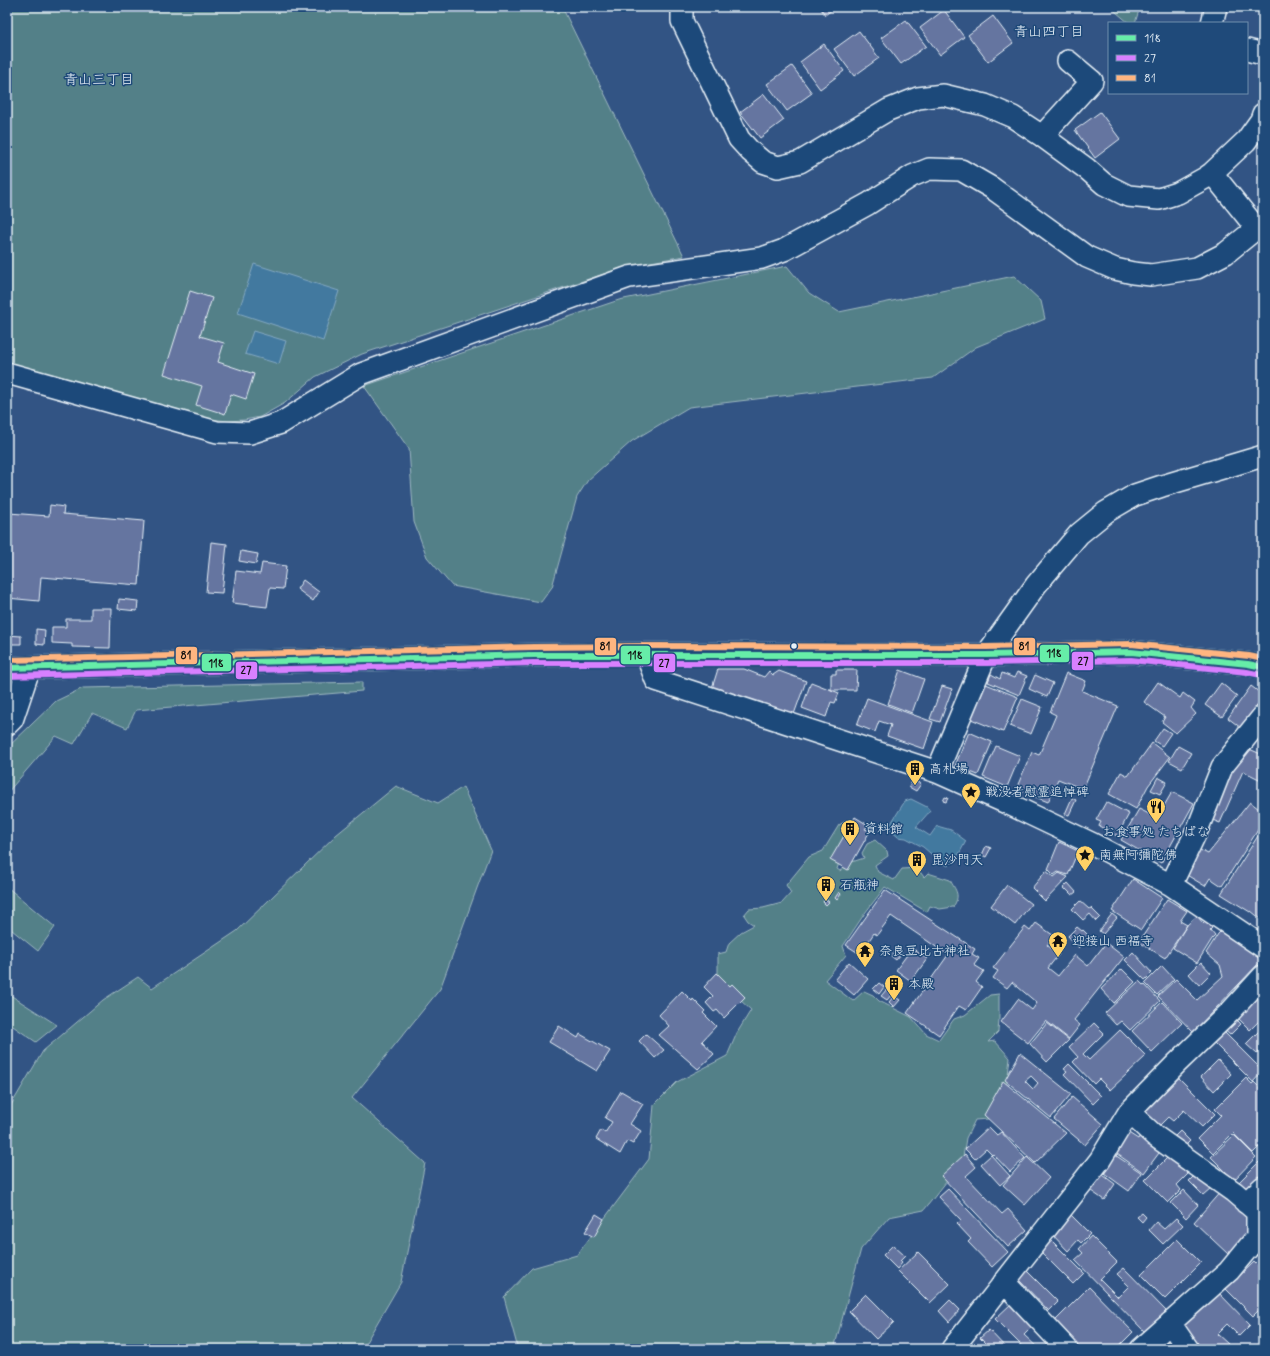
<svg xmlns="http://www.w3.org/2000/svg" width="1270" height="1356" font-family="Mynerve,'Klee One',sans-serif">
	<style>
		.green { fill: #538088; stroke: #9eb8c0 }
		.water { fill: #42799f; stroke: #84a9c3 }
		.building { fill: #6574a0; stroke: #e8f1f8; fill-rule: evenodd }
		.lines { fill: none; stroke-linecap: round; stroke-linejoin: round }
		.street-casing { stroke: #e8f1f8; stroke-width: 24 }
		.secondary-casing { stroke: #e8f1f8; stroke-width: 25 }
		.street { stroke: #1f4a7a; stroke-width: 21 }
		.secondary { stroke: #1f4a7a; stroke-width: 22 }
		.bus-1-casing { stroke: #1f4a7a; stroke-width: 9 }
		.bus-2-casing { stroke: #1f4a7a; stroke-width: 9 }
		.bus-3-casing { stroke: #1f4a7a; stroke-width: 9 }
		.bus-1 { stroke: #66eda8; stroke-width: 6 }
		.bus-2 { stroke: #d880ff; stroke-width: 6 }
		.bus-3 { stroke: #ffb580; stroke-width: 6 }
		.bus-dot { fill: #e8f1f8; stroke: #1f4a7a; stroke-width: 1.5 }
		.labels { text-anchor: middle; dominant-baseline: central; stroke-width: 3; stroke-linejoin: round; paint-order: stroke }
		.poi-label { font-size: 13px; fill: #e8f1f8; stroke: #1f4a7a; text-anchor: start }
		.neighbourhood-label { font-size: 14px; fill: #e8f1f8; stroke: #1f4a7a }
		.line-badge { stroke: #1f4a7a; stroke-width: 1.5 }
		.pale-badge-label { font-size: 11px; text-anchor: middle; font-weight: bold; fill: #111 }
	</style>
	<rect width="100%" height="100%" fill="#325484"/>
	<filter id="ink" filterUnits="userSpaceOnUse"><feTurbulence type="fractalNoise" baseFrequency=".025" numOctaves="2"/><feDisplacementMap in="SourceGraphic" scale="8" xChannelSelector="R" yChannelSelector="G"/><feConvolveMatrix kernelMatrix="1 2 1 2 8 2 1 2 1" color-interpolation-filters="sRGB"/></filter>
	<g filter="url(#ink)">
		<path class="green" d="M 7,7 L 562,7 L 684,256 L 628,266 L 362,354 L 315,377 L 285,403 L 260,417 L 244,420 L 228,421 L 209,419 L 7,362 Z
			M 1110,7 L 1140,7 L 1135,23 L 1129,23 Z
			M 787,266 L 809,293 L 839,312 L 1014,276 L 1041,301 L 1045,319 L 976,347 L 933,378 L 689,407 L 632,441 L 588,480 L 577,497 L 552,587 L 541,602 L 452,586 L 427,557 L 414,522 L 409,449 L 364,386 L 619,300 Z
			M 362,682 L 362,691 L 136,710 L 127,728 L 92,713 L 74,744 L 56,736 L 7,793 L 7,748 L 56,701 L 83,688 Z
			M 396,786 L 438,803 L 463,787 L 491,850 L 440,989 L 352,1098 L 425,1163 L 401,1282 L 362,1349 L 7,1349 L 7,1112 L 43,1051 L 103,1000 L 138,977 L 152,988 L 237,931 L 336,835 Z
			M 850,819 L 859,826 L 840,860 L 837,869 L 840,871 L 846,864 L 864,858 L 862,853 L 867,844 L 875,840 L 887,851 L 888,856 L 875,865 L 878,872 L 894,880 L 902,869 L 917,868 L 924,877 L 928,873 L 950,880 C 956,891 961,895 953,907 L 940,909 L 930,906 L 927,912 L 885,887 L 865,913 L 843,946 L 846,955 L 825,980 L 853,1001 L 864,991 L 873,995 L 879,1001 L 911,1017 L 926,1034 L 939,1040 L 954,1019 L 965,1015 L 990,995 L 999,994 L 999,1019 L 998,1032 L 988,1042 L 995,1041 L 1010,1058 L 1006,1091 L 988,1119 L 975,1120 L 966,1138 L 963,1157 L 947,1181 L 924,1210 L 889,1217 L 861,1249 L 834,1349 L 518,1349 L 504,1297 L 532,1268 L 577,1255 L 649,1159 L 654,1105 L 677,1082 L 727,1056 L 737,1033 L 751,1010 L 718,980 L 718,954 L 726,952 L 729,943 L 741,932 L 754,925 L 748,921 L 744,915 L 749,909 L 763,908 L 782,903 L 791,893 L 786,885 L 809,857 L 823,851 L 839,825 Z
			M 7,887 L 55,927 L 38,951 L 7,926 Z
			M 7,993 L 57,1025 L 36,1042 L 7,1022 Z"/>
		<path class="water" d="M 254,264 L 339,291 L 323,341 L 238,313 Z
			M 253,331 L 286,341 L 279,364 L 245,354 Z
			M 911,799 L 927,807 L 930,811 L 916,827 L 930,836 L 937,826 L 951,830 L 966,841 L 959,854 L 948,866 L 937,859 L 923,847 L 906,838 L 898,837 L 888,828 L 905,801 Z"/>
		<path class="building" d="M 820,7 L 836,7 L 825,15 Z
			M 944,10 L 964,37 L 940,55 L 920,28 Z
			M 993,16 L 1013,43 L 988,62 L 968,35 Z
			M 906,20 L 926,46 L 901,64 L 881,38 Z
			M 859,31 L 879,58 L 854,76 L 834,49 Z
			M 824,44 L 844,71 L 820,89 L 800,62 Z
			M 792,66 L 812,93 L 787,111 L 767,84 Z
			M 764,94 L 784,120 L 760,138 L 740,112 Z
			M 1100,112 L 1120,139 L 1095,158 L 1075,130 Z
			M 190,291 L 212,298 L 200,336 L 224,343 L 218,362 L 254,374 L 246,399 L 231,394 L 225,414 L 196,405 L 202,386 L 164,374 Z
			M 50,505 L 64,507 L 63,514 L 144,521 L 139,585 L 41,577 L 39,601 L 7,598 L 7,534 L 9,513 L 49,516 Z
			M 211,542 L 227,544 L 222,593 L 206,592 Z
			M 241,551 L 258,554 L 256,564 L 239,561 Z
			M 262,563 L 286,566 L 283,589 L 270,588 L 267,607 L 232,603 L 236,571 L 260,574 Z
			M 303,580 L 319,592 L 313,601 L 297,589 Z
			M 119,599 L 138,601 L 137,611 L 118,609 Z
			M 91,608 L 111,608 L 110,648 L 72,647 L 72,644 L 52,643 L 52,627 L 66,627 L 66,619 L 91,619 Z
			M 36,629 L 45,630 L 44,645 L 36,644 Z
			M 7,635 L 21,636 L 21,644 L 7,644 Z
			M 718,669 L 744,669 L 764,677 L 769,671 L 773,675 L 779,671 L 806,681 L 793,717 L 712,688 Z
			M 836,670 L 857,670 L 856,690 L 831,690 L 831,674 L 836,674 Z
			M 900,670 L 924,679 L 912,713 L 888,704 Z
			M 1017,672 L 1027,676 L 1019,695 L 988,682 L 991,674 L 1000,679 L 1002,673 L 1014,678 Z
			M 1066,673 L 1086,681 L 1082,691 L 1118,706 L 1083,789 L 1058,779 L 1048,802 L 1016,789 L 1032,752 L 1039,755 L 1056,715 L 1050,712 Z
			M 1035,675 L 1053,683 L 1047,697 L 1029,689 Z
			M 811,682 L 839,693 L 835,703 L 831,702 L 826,717 L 802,708 Z
			M 1158,682 L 1180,698 L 1183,693 L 1195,702 L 1191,708 L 1196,714 L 1176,733 L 1162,722 L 1165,717 L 1144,702 Z
			M 1221,683 L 1237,696 L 1222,717 L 1205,705 Z
			M 986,684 L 1018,697 L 1003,732 L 971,719 Z
			M 942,686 L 952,689 L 940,722 L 930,719 Z
			M 1251,686 L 1263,695 L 1263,698 L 1241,728 L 1228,718 Z
			M 867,698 L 933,722 L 924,749 L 887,736 L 891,725 L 879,721 L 875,732 L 857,725 Z
			M 1022,699 L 1042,707 L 1031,734 L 1010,726 Z
			M 1163,728 L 1171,733 L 1162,746 L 1154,741 Z
			M 969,732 L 992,742 L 978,775 L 955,766 Z
			M 1152,743 L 1170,757 L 1148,786 L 1136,809 L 1109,794 L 1121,772 L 1128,776 Z
			M 996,746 L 1020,756 L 1007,787 L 983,777 Z
			M 1178,746 L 1191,753 L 1182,768 L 1169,761 Z
			M 1247,748 L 1263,755 L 1263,781 L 1243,771 L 1220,823 L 1210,819 L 1236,760 Z
			M 1158,777 L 1167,782 L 1160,794 L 1151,790 Z
			M 913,780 L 921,784 L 916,791 L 909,787 Z
			M 1172,792 L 1194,803 L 1161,863 L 1121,840 L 1139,809 L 1157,818 Z
			M 945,797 L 948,798 L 946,802 L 943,801 Z
			M 1072,798 L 1076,800 L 1069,815 L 1065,814 Z
			M 1106,802 L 1129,814 L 1117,836 L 1099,826 L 1101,822 L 1096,820 Z
			M 1250,802 L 1263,812 L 1263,822 L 1222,886 L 1210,878 L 1205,886 L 1185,874 L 1200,850 L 1208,854 Z
			M 855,817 L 868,825 L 865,829 L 870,831 L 848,870 L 830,860 Z
			M 1263,828 L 1263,918 L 1262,920 L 1251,911 L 1250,912 L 1221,894 Z
			M 1059,842 L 1078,851 L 1068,875 L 1058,872 L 1054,875 L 1048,869 Z
			M 986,846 L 991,848 L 986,857 L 982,855 Z
			M 1046,871 L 1054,877 L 1059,873 L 1068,877 L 1045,901 L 1032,888 Z
			M 1133,879 L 1162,898 L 1141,930 L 1112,911 Z
			M 1068,883 L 1076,892 L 1072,895 L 1066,889 L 1065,890 L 1063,888 Z
			M 1007,885 L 1031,904 L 1015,925 L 991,906 Z
			M 885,890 L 975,949 L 972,954 L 979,958 L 974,965 L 984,971 L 976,982 L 982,987 L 966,1010 L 959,1006 L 939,1035 L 907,1013 L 948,955 L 891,916 L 877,935 L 874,933 L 860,954 L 846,945 Z
			M 839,892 L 841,894 L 837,900 L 835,898 Z
			M 825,899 L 829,902 L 826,905 L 823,902 Z
			M 1167,899 L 1187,911 L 1180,921 L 1187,925 L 1165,958 L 1139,942 Z
			M 1080,901 L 1089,909 L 1091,908 L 1100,917 L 1096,921 L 1090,914 L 1083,920 L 1072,909 Z
			M 1112,914 L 1117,918 L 1103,934 L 1099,931 Z
			M 1197,916 L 1203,923 L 1205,921 L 1212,928 L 1210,930 L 1215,936 L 1212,939 L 1197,963 L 1173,948 L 1187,925 Z
			M 1036,923 L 1054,936 L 1047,945 L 1059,954 L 1048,968 L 1058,976 L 1075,955 L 1088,966 L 1106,943 L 1124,957 L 1074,1020 L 1080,1025 L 1069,1039 L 1046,1021 L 1028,1043 L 1001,1022 L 1018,999 L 1032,1010 L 1037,1003 L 1012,982 L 1007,988 L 993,978 L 998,971 L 993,968 L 1025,927 L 1030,931 Z
			M 1077,927 L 1082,931 L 1083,930 L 1088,935 L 1087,937 L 1088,939 L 1079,948 L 1068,936 Z
			M 1222,930 L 1262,960 L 1193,1032 L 1158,996 L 1176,979 L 1197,1000 L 1223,976 L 1220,965 L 1206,953 L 1218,934 Z
			M 912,948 L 927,959 L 911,981 L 896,970 Z
			M 897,949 L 902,953 L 896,960 L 891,956 Z
			M 1133,952 L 1152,973 L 1145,980 L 1125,960 Z
			M 849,962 L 868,979 L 854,995 L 835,979 Z
			M 1201,962 L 1211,973 L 1199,985 L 1189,974 Z
			M 1162,966 L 1174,979 L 1157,995 L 1145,983 Z
			M 1122,969 L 1135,982 L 1114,1003 L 1101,989 Z
			M 717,973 L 730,986 L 732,984 L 745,997 L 724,1018 L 717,1010 L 714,1012 L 706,1003 L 713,996 L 704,987 Z
			M 1139,981 L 1143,985 L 1144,984 L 1160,1001 L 1130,1030 L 1121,1021 L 1116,1025 L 1105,1013 Z
			M 879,983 L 884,987 L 879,994 L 873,989 Z
			M 1263,988 L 1263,1017 L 1250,1030 L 1235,1015 Z
			M 887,989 L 892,994 L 887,1000 L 881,996 Z
			M 682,991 L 692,1001 L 693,999 L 705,1011 L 703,1013 L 716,1026 L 702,1041 L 714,1054 L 698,1069 L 659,1035 L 669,1026 L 659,1015 Z
			M 894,996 L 900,1000 L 894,1007 L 889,1002 Z
			M 1162,1002 L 1182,1023 L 1152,1052 L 1132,1031 Z
			M 1233,1016 L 1241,1024 L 1230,1035 L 1221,1027 Z
			M 1047,1023 L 1069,1040 L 1047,1062 L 1030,1044 Z
			M 1094,1023 L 1104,1033 L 1083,1054 L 1089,1060 L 1120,1030 L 1146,1056 L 1110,1090 L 1099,1079 L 1094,1084 L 1073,1062 L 1078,1057 L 1069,1047 Z
			M 559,1026 L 578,1038 L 580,1034 L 610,1051 L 597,1071 L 549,1042 Z
			M 1263,1027 L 1263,1048 L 1257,1054 L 1246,1044 Z
			M 1220,1028 L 1263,1071 L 1253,1082 L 1210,1039 Z
			M 646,1034 L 664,1050 L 655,1058 L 639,1041 Z
			M 1020,1053 L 1071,1094 L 1051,1118 L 1005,1080 ZM 1031,1076 L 1038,1083 L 1033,1089 L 1025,1081 Z
			M 1218,1060 L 1231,1074 L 1214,1091 L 1201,1077 Z
			M 1069,1064 L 1101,1096 L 1093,1104 L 1064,1074 L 1067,1071 L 1064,1069 Z
			M 1175,1074 L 1215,1114 L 1202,1127 L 1184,1110 L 1173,1121 L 1168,1117 L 1157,1128 L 1141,1111 Z
			M 1246,1078 L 1252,1084 L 1254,1082 L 1263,1091 L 1263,1143 L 1253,1153 L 1233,1133 L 1213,1153 L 1198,1138 L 1221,1115 L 1215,1109 Z
			M 1003,1081 L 1066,1133 L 1035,1163 L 984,1115 Z
			M 621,1091 L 643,1104 L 630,1124 L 641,1131 L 633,1144 L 627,1141 L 620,1154 L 596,1139 L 601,1130 L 605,1133 L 612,1122 L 605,1118 Z
			M 1072,1097 L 1103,1124 L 1085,1145 L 1054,1119 Z
			M 989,1127 L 997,1135 L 1001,1132 L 1025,1158 L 1010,1172 L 993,1154 L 992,1155 L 986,1149 L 975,1159 L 965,1149 Z
			M 1124,1130 L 1138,1139 L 1141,1134 L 1162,1149 L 1144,1173 L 1110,1149 Z
			M 1180,1131 L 1190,1141 L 1184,1147 L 1174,1137 Z
			M 1234,1135 L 1256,1157 L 1234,1180 L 1211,1157 Z
			M 1109,1151 L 1142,1173 L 1129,1191 L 1097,1168 Z
			M 965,1154 L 976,1167 L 966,1176 L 1002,1214 L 1008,1209 L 1027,1230 L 1008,1247 L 941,1176 Z
			M 991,1155 L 1010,1176 L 1000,1185 L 981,1164 Z
			M 1170,1155 L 1188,1174 L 1177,1185 L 1181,1190 L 1168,1203 L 1145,1180 Z
			M 1027,1157 L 1049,1178 L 1025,1205 L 1003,1185 Z
			M 1259,1162 L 1263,1166 L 1263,1182 L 1251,1194 L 1239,1182 Z
			M 1096,1170 L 1115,1184 L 1104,1200 L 1084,1186 Z
			M 1196,1174 L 1211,1188 L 1203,1195 L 1189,1181 Z
			M 948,1189 L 1008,1252 L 992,1267 L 968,1242 L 971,1239 L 957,1224 L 961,1220 L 939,1197 Z
			M 1184,1190 L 1198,1205 L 1186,1218 L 1171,1203 Z
			M 1222,1190 L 1248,1216 L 1247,1234 L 1229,1255 L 1194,1222 Z
			M 1069,1213 L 1090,1234 L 1081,1243 L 1078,1240 L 1068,1251 L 1050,1232 Z
			M 1142,1213 L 1146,1217 L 1142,1222 L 1137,1217 Z
			M 596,1214 L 604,1219 L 594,1237 L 585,1232 Z
			M 1176,1218 L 1183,1225 L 1163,1244 L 1149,1230 L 1156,1222 L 1164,1229 Z
			M 1091,1236 L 1117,1262 L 1100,1279 L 1118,1297 L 1129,1286 L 1117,1274 L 1124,1268 L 1166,1311 L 1145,1332 L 1075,1260 L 1083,1253 L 1079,1249 Z
			M 1049,1238 L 1084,1273 L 1073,1284 L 1038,1249 Z
			M 1177,1239 L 1201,1263 L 1165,1299 L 1141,1275 Z
			M 1263,1244 L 1263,1261 L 1255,1253 Z
			M 893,1245 L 905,1256 L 900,1261 L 902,1263 L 897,1269 L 883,1255 Z
			M 918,1252 L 950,1284 L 930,1303 L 898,1271 Z
			M 1254,1262 L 1263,1271 L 1263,1306 L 1253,1316 L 1226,1289 Z
			M 1024,1268 L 1058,1302 L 1049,1311 L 1016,1277 Z
			M 1089,1287 L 1133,1332 L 1116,1349 L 1081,1349 L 1054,1322 Z
			M 1218,1292 L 1250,1325 L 1239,1336 L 1227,1324 L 1217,1334 L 1228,1344 L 1223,1349 L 1201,1349 L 1181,1329 Z
			M 866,1294 L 894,1322 L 876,1339 L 849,1311 Z
			M 950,1300 L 960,1310 L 949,1322 L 939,1311 Z
			M 1012,1303 L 1034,1325 L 1024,1335 L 1039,1349 L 1025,1349 L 995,1319 Z
			M 989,1330 L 1007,1349 L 991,1349 L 980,1338 Z
			M 1164,1339 L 1174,1349 L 1154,1349 Z"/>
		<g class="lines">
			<defs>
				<path id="street" d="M 682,7 L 682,21 L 739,139 L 750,151 L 763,162 L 778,167 L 800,162 L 888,110 L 918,98 L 943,95 L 985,105 L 1013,117 L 1042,136 L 1087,169 L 1104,184 L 1128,196 L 1159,199 L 1178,193 L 1205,178 L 1212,173 L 1246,141 L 1261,120 L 1263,114
					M 1212,23 L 1216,7
					M 1247,50 L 1263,54
					M 1042,136 L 1092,81 L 1068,61
					M 1212,173 L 1257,229
					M 7,373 L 217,432 L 250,433 L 281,423 L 361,374 L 629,277 L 762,258 L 784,250 L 868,204 L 912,176 L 929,169 L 961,170 L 992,188 L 1087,257 L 1115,269 L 1133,273 L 1151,275 L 1197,268 L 1226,253 L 1263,223
					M 646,654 L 656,680 L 937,772 L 1011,805 L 1093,844 L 1171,885 L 1263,947
					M 937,772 L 986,655 L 1036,585 L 1079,534 L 1106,512 L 1135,495 L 1162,486 L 1263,456
					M 1171,885 L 1198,828 L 1222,767 L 1263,716
					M 1129,1112 L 1155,1136 L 1234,1192 L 1257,1212 L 1257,1237 L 1229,1271 L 1141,1349
					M 1246,1203 L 1263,1187
					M 1004,1282 L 1067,1349
					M 1170,1323 L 1188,1349
					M 952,1349 L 1100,1160 L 1129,1112 L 1177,1063 L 1231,1011 L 1263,976"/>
				<path id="secondary" d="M 7,668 L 534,655 L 646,654 L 986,655 L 1131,652 L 1248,664 L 1263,667
					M 7,724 L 12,719 L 29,668"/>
			</defs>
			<use href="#street" class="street-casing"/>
			<use href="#secondary" class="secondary-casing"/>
			<use href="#street" class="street"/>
			<use href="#secondary" class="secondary"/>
			<defs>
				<path id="bus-1" d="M 7,668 L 534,655 L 986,655 L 1131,652 L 1248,664 L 1263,667"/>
				<path id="bus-2" d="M 7,676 L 534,663 L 986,663 L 1131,660 L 1247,672 L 1261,675"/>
				<path id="bus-3" d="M 7,660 L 534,647 L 646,646 L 986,647 L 1131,644 L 1249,656 L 1263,659"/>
			</defs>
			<use href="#bus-1" class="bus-1-casing"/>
			<use href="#bus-2" class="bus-2-casing"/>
			<use href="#bus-3" class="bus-3-casing"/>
			<use href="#bus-1" class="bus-1"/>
			<use href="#bus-2" class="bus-2"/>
			<use href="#bus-3" class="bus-3"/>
		</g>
	</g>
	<defs>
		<symbol id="building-pin" viewBox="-11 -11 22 30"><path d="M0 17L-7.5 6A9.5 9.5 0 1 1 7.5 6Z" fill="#ffd166" stroke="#1f4a7a"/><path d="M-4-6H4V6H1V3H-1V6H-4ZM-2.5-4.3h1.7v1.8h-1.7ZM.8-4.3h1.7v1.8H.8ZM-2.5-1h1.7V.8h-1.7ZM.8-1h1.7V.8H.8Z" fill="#111"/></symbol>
		<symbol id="sight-pin" viewBox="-11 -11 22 30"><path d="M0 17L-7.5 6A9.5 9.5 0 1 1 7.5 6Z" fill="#ffd166" stroke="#1f4a7a"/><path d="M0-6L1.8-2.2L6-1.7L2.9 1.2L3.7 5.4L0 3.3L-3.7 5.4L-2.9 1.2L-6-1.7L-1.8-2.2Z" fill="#111"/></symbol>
		<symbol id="restaurant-pin" viewBox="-11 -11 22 30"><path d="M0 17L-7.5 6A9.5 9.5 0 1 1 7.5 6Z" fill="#ffd166" stroke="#1f4a7a"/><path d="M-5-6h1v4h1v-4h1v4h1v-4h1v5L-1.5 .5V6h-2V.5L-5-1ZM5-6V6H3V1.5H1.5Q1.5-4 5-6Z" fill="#111"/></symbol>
		<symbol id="temple-pin" viewBox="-11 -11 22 30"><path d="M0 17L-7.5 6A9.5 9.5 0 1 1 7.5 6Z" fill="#ffd166" stroke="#1f4a7a"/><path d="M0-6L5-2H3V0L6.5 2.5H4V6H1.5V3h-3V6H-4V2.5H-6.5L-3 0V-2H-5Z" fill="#111"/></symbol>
	</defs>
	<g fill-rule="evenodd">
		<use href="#building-pin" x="904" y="758" width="22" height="30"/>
		<use href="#sight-pin" x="960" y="781" width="22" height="30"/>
		<use href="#restaurant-pin" x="1145" y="796" width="22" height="30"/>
		<use href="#building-pin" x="839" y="818" width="22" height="30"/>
		<use href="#sight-pin" x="1074" y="844" width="22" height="30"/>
		<use href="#building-pin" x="906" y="849" width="22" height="30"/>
		<use href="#building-pin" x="815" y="874" width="22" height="30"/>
		<use href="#temple-pin" x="1047" y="930" width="22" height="30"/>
		<use href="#temple-pin" x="854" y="940" width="22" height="30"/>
		<use href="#building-pin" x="883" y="973" width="22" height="30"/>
	</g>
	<circle class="bus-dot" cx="794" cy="646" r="3.5"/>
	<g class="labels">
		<g class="poi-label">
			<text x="929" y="769">高札場</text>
			<text x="985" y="792">戦没者慰霊追悼碑</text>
			<text x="864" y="829">資料館</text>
			<text x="1156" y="832" text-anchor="middle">お食事処 たちばな</text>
			<text x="1099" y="855">南無阿彌陀佛</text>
			<text x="931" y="860">毘沙門天</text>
			<text x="840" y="885">石瓶神</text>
			<text x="1072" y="941">迎接山 西福寺</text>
			<text x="879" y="951">奈良豆比古神社</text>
			<text x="908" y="984">本殿</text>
		</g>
		<g class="neighbourhood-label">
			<text x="1049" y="32">青山四丁目</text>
			<text x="99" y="80">青山三丁目</text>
		</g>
	</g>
	<g class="line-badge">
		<rect x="1013" y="637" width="23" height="19" rx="4" fill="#ffb580"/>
		<rect x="594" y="637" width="23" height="19" rx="4" fill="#ffb580"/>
		<rect x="1039" y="644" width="31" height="19" rx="4" fill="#66eda8"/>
		<rect x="620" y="645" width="31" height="20" rx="4" fill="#66eda8"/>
		<rect x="175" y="646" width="23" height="19" rx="4" fill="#ffb580"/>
		<rect x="1071" y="651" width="23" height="20" rx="4" fill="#d880ff"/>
		<rect x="201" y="653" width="31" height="19" rx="4" fill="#66eda8"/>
		<rect x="653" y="653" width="23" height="20" rx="4" fill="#d880ff"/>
		<rect x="235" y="661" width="23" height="19" rx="4" fill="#d880ff"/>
	</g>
	<g class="pale-badge-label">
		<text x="1024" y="650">81</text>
		<text x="605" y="650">81</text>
		<text x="1054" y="657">118</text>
		<text x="635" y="659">118</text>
		<text x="186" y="659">81</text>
		<text x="1083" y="665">27</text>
		<text x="216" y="667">118</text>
		<text x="664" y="667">27</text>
		<text x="246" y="674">27</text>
	</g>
	<rect width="1270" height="1356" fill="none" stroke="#1f4a7a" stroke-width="24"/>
	<rect x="12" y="12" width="1246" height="1332" fill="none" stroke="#e8f1f8" stroke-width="1.5" filter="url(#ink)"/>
	<rect x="1108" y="22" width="140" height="72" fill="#1f4a7a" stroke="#6f8dac"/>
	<rect x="1116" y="35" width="20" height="6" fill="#66eda8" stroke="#6f8dac"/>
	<text x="1144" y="42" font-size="12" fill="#e8f1f8">118</text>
	<rect x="1116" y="55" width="20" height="6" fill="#d880ff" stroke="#6f8dac"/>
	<text x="1144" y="62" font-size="12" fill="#e8f1f8">27</text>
	<rect x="1116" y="75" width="20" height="6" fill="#ffb580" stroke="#6f8dac"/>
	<text x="1144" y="82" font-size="12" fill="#e8f1f8">81</text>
</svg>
